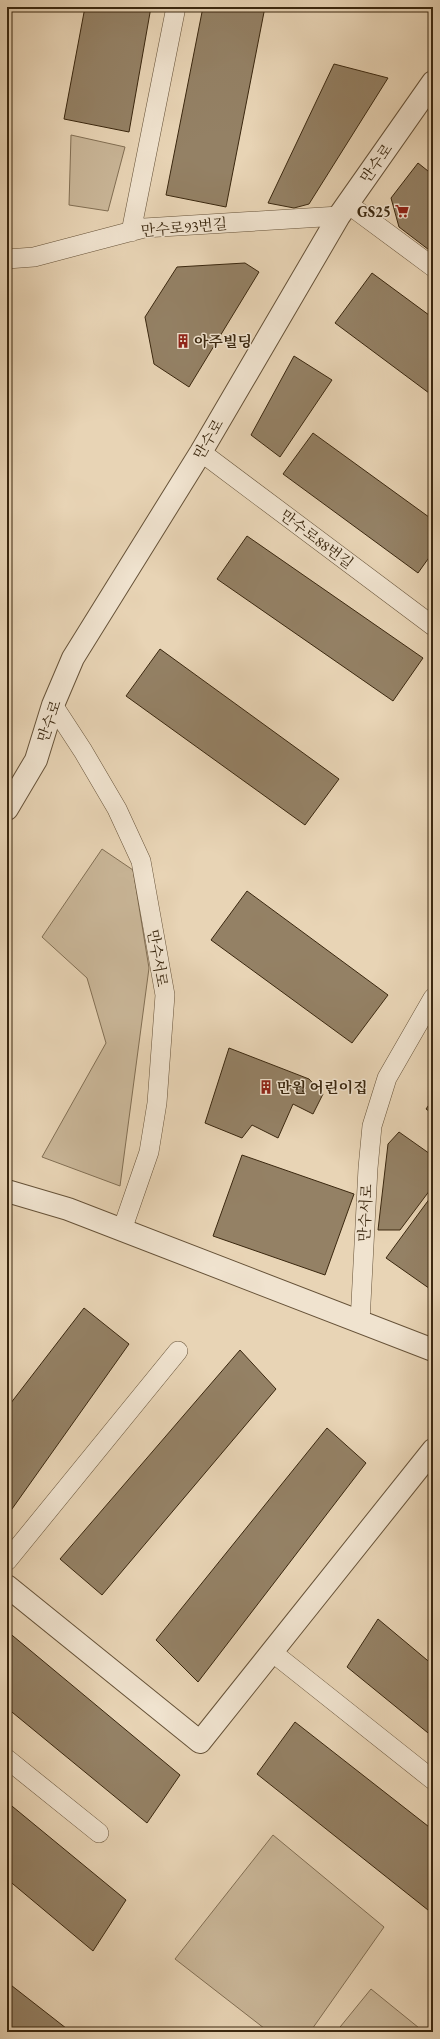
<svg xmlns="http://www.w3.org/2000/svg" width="440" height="2039" font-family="'EB Garamond','Noto Serif KR',serif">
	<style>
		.green { fill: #cab799; stroke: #826f54 }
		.building { fill: #948165; stroke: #3a270f }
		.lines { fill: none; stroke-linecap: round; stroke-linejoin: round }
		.service-casing { stroke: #665238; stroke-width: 20 }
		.minor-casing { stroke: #665238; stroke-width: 24 }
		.tertiary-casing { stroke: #665238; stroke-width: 24 }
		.service { stroke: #f0e3cf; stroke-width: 19 }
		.minor { stroke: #f0e3cf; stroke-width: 22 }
		.tertiary { stroke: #f0e3cf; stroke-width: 22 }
		.labels { text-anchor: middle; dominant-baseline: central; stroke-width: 3; stroke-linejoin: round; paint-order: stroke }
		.street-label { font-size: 15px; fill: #3a270f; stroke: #f0e3cf }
		.poi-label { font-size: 15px; font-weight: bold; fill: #3a270f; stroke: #f0e3cf; text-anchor: start }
	</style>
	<rect width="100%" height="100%" fill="#e8d4b5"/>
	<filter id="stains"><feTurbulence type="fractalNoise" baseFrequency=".005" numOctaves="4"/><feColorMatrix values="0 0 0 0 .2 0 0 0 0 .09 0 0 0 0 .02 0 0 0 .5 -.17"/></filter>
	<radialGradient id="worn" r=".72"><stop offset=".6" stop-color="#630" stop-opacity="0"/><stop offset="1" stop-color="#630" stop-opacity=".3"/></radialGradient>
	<path class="green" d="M 71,135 L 125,147 L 108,211 L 69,205 Z
		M 102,849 L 133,870 L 149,968 L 120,1186 L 42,1157 L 106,1043 L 87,978 L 42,937 Z
		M 273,1835 L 384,1927 L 310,2032 L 269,2032 L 175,1959 Z
		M 371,1989 L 424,2032 L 336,2032 Z"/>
	<path class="building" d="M 85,7 L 151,7 L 129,132 L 64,119 Z
		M 203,7 L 265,7 L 226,207 L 166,195 Z
		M 334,64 L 388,78 L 309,204 L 294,208 L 268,203 Z
		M 418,163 L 433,175 L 433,253 L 399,227 L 391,198 Z
		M 245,263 L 259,272 L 189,387 L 154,364 L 145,317 L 177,267 Z
		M 372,273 L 433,318 L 433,396 L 335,323 Z
		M 294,356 L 332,380 L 280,457 L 251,435 Z
		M 313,433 L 433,520 L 433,552 L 418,573 L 283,474 Z
		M 247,536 L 423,658 L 393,701 L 217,579 Z
		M 160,649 L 339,779 L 305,825 L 126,696 Z
		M 247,891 L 388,995 L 352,1043 L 211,940 Z
		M 229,1048 L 309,1079 L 323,1094 L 313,1114 L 293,1104 L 278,1138 L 252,1125 L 242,1138 L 205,1123 Z
		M 433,1099 L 433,1114 L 426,1109 Z
		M 399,1132 L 433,1156 L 433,1186 L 400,1230 L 378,1230 L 388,1144 Z
		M 242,1155 L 354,1194 L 325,1275 L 213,1236 Z
		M 433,1194 L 433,1291 L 386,1258 Z
		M 84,1308 L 129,1344 L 7,1516 L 7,1408 Z
		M 240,1350 L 276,1389 L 102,1595 L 60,1559 Z
		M 327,1428 L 366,1463 L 198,1682 L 156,1640 Z
		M 378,1619 L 433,1665 L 433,1737 L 347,1667 Z
		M 7,1631 L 180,1775 L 147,1823 L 7,1708 Z
		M 295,1722 L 433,1830 L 433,1914 L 257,1774 Z
		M 7,1802 L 126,1900 L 93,1951 L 7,1879 Z
		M 7,1982 L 71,2032 L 7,2032 Z"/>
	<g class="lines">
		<defs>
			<path id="service" d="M 348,204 L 433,267
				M 131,232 L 176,7
				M 7,259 L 34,257 L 144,228 L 339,216
				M 201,452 L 433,626
				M 53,705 L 83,751 L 117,809 L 141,861 L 165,995 L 157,1103 L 149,1152 L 122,1230
				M 360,1322 L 368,1168 L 372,1126 L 387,1078 L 433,998
				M 7,1561 L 178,1351
				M 272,1652 L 433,1780
				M 7,1759 L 99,1833"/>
			<path id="minor" d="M 7,1586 L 200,1742 L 433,1450"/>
			<path id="tertiary" d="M 7,809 L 36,760 L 53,705 L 73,658 L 201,452 L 339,216 L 433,82
				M 7,1191 L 68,1209 L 433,1350"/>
		</defs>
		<use href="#service" class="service-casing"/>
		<use href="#minor" class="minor-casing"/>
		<use href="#tertiary" class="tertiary-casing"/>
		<use href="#service" class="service"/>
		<use href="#minor" class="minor"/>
		<use href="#tertiary" class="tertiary"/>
	</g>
	<defs>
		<symbol id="supermarket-bare" viewBox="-9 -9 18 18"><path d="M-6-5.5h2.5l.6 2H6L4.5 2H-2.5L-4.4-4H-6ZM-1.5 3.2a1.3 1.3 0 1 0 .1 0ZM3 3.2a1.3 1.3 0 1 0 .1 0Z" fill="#8f2418" stroke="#f0e3cf" stroke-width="2.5" paint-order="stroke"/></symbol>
		<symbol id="building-bare" viewBox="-9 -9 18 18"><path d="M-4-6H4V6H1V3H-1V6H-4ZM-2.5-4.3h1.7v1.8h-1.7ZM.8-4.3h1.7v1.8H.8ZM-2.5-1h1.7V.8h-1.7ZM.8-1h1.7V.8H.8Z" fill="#8f2418" stroke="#f0e3cf" stroke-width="2.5" paint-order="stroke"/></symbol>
	</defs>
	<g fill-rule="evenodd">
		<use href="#supermarket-bare" x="392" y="201" width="20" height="20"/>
		<use href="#building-bare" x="173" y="331" width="20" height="20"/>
		<use href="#building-bare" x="256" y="1077" width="20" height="20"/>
	</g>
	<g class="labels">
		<g class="street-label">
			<text transform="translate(376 163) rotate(-55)">만수로</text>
			<text transform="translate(184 227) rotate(-5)">만수로93번길</text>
			<text transform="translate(208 439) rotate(-60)">만수로</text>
			<text transform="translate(317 539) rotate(37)">만수로88번길</text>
			<text transform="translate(49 721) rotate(-71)">만수로</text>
			<text transform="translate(158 958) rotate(80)">만수서로</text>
			<text transform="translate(365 1213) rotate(-87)">만수서로</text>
		</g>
		<g class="poi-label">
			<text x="391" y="211" text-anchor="end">GS25</text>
			<text x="194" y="341">아주빌딩</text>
			<text x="277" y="1087">만월 어린이집</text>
		</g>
	</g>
	<rect width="440" height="2039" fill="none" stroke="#e8d4b5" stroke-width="24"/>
	<rect x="8" y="8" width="424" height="2023" fill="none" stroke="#3a270f" stroke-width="2"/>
	<rect x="12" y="12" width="416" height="2015" fill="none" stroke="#3a270f"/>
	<rect width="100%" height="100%" filter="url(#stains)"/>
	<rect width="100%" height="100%" fill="url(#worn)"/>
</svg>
